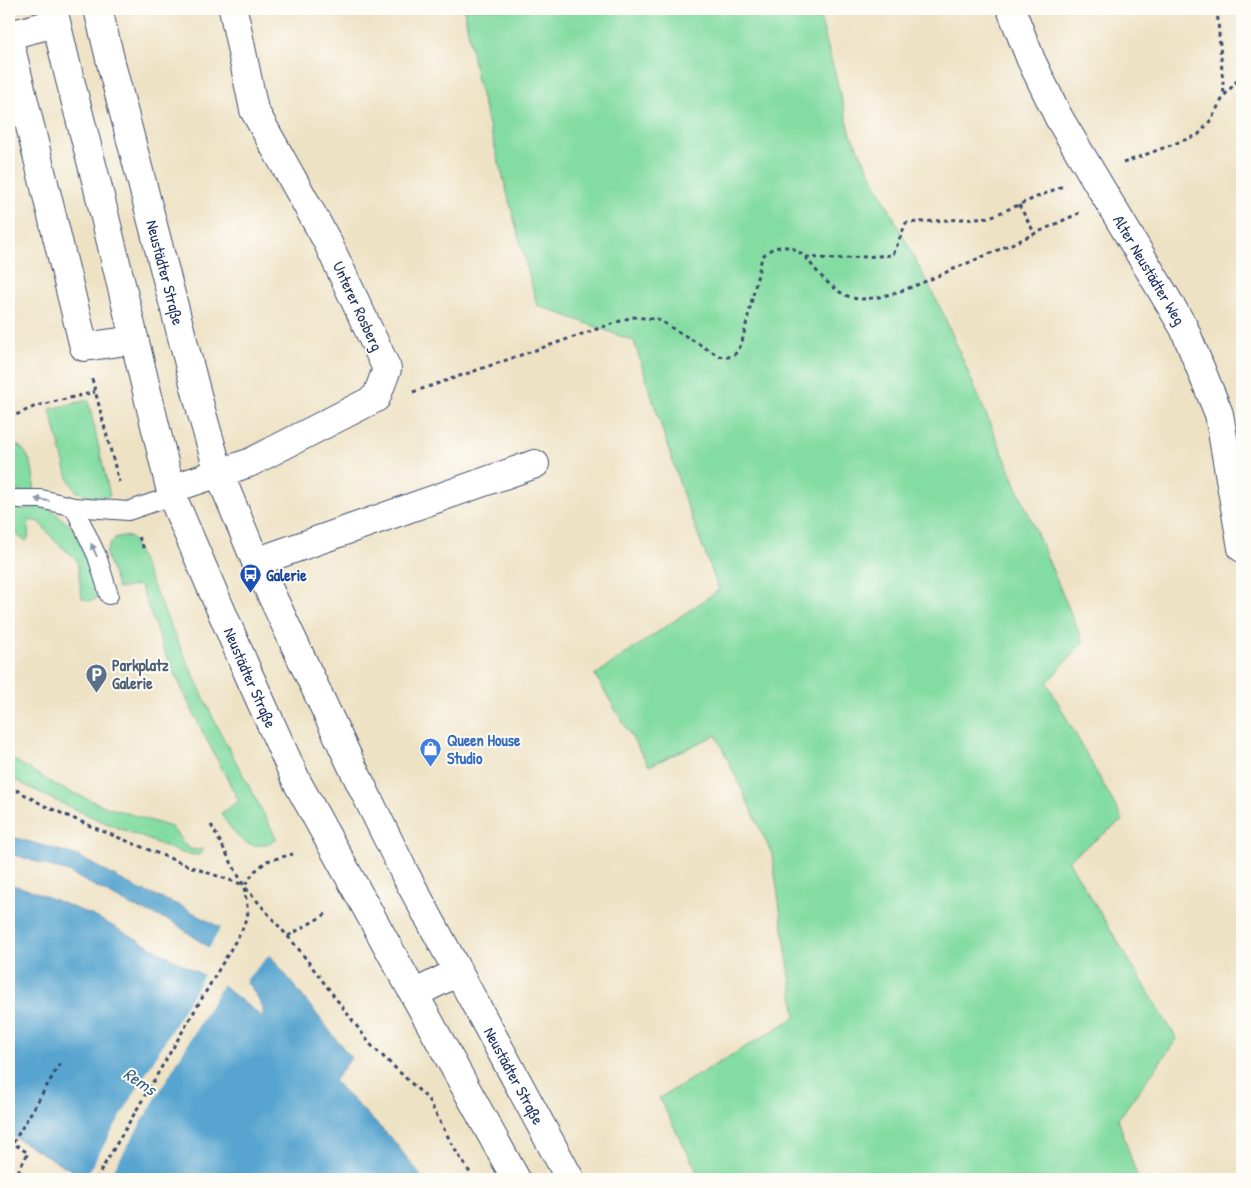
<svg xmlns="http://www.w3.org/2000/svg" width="1251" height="1188" font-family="'Patrick Hand',sans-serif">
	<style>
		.green { fill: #83dca1; stroke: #4f8680 }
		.water { fill: #56a4cf; stroke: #386a96 }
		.pier { fill: #eee2c4 }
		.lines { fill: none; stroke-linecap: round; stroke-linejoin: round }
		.service-casing { stroke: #3b4a6d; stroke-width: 20 }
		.minor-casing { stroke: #3b4a6d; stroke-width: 30 }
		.tertiary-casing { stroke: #3b4a6d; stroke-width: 30 }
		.path { stroke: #3b4a6d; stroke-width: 3; stroke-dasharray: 4 4; stroke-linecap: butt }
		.service { stroke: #fff; stroke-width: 18 }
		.minor { stroke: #fff; stroke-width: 28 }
		.tertiary { stroke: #fff; stroke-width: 28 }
		.oneway { fill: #8d97ae }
		.labels { text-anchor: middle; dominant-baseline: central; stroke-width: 4; stroke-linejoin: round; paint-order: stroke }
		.street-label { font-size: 16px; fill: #1b2f5e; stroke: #fdfcf7 }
		.transit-label { font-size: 16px; font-weight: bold; fill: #164399; stroke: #fdfcf7; text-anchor: start }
		.service-label { font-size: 16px; font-weight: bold; fill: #4e5e75; stroke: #fdfcf7; text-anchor: start }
		.shop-label { font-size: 16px; font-weight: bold; fill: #366cbe; stroke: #fdfcf7; text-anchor: start }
		.water-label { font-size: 18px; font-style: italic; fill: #335e8b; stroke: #fdfcf7 }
	</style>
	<rect width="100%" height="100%" fill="#fdfcf7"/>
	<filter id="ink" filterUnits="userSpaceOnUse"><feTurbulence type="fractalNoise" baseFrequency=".02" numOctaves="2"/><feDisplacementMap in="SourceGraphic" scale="10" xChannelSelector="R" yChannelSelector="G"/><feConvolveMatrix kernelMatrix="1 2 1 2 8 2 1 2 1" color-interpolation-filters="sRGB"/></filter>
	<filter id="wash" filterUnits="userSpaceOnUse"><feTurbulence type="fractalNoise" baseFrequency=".0096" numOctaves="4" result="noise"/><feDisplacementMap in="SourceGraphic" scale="20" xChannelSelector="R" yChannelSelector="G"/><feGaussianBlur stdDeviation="1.12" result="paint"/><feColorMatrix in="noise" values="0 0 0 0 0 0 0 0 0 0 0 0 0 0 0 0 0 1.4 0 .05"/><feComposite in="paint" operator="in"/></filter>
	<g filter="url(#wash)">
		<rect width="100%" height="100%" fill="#eee2c4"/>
		<path class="green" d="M 464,9 L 818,9 L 851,135 L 943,313 L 1083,642 L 1047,683 L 1123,820 L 1068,860 L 1177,1039 L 1118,1119 L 1138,1179 L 701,1179 L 659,1098 L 796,1017 L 772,854 L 716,735 L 649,766 L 595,675 L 719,590 L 685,500 L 634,341 L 537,305 L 477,80 Z
			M 88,400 L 110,496 L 89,497 L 76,491 L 68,478 L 50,409 Z
			M 9,443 C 13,444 17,444 20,447 C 32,456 35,477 34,492 L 9,492 Z
			M 45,507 L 52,510 L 69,525 L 77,530 L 83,541 L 100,592 L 96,599 L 89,601 L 82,598 L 77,560 L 56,542 L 39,522 L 29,520 L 28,539 L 26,541 C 19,539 10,527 9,520 C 8,517 9,514 9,511 L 10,510 Z
			M 123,536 L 130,537 L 133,541 L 172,629 L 218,728 L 277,839 C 248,856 235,836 221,813 L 239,801 L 200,727 L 165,653 L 140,585 L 118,589 L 106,554 L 109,546 L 115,538 Z
			M 9,757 L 59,787 L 104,806 L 171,827 L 188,848 L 195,850 L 203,849 L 202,853 L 197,855 L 182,853 L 106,823 L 54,800 L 9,777 Z"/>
		<path class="water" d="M 9,836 L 76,855 L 138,889 L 181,906 L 270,955 L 351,1058 L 334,1081 L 393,1140 L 423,1179 L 83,1179 L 73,1171 L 9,1134 L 9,884 L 33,891 L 94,916 L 223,986 L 261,1016 L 263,1015 L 263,1008 L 254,992 L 244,978 L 226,958 L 208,947 L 173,922 L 130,905 L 68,872 L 9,853 Z"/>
		<path class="pier" d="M 222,925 L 271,953 L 244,982 L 225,960 L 208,950 Z
			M 205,973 L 223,984 L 108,1179 L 84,1179 Z"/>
	</g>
	<g filter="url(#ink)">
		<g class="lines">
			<defs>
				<path id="service" d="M 10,499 L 41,499 L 74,507 L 128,511 L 172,496
					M 74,507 L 97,556 L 109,595"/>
				<g id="minor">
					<path id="s1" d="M 98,9 L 113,71 L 202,414 L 219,473 L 256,562 L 351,764 L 404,872 L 570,1179"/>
					<path id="s2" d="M 1011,9 L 1031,60 L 1059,118 L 1184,328 L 1219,414 L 1242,548"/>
					<path d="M 9,35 L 56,23"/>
					<path d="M 9,40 L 84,347 L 134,340"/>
					<path d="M 171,489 L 249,463 L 376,398 L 387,369 L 327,241 L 254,110 L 233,9"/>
					<path d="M 256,562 L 535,464"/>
					<path d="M 414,994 L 458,972"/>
				</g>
				<g id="tertiary">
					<path id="s3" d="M 53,9 L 69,76 L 97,184 L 172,496 L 248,673 L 297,782 L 516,1179"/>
				</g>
			</defs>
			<use href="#service" class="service-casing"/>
			<use href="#minor" class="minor-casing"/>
			<use href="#tertiary" class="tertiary-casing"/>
			<path class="path" d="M 1217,9 L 1224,95
				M 1123,163 L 1198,135 L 1210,121 L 1224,96 L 1242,75
				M 1019,205 L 1035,234
				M 806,257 L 833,259 L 893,255 L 906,223 L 990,217 L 1063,186
				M 92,379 L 119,482
				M 413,392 L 632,317 L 657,319 L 719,356 C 732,360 737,354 742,342 L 762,257 C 768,251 773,247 781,247 C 801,245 810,265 822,277 C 832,287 846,299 861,299 C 893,298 928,280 958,267 C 999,250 1039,232 1079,213
				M 9,418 L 36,406 L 95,392
				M 139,537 L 144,549
				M 9,786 L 45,806 L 95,828 L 194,868 L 244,885
				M 211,825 L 244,886 L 297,947 L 371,1045 L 428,1099 L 454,1148 L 474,1179
				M 288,936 L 326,914
				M 14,1179 L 28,1153 L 13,1143 L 61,1062
				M 96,1179 L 242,930 L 248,913 L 244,886 L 255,871 L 267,861 L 293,854"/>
			<use href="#service" class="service"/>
			<use href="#minor" class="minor"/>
			<use href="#tertiary" class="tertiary"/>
		</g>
		<defs><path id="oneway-solid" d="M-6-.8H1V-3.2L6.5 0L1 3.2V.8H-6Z" transform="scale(1.25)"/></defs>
		<g class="oneway">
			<use href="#oneway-solid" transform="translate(42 500) rotate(-172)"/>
			<use href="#oneway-solid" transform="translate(94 550) rotate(-114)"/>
		</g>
	</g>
	<defs>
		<symbol id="bus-pin" viewBox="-11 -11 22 30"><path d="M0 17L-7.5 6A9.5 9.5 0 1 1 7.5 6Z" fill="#1a4fb4" stroke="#fdfcf7"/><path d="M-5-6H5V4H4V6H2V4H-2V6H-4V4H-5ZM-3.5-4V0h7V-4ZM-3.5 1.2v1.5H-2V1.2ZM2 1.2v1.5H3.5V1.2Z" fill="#fff"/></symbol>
		<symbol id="parking-pin" viewBox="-11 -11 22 30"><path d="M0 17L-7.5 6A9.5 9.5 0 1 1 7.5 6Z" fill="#5c6f8a" stroke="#fdfcf7"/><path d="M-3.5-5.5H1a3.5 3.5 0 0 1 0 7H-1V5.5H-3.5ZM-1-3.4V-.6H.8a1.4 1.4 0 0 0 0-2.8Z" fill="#fff"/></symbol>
		<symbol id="shop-pin" viewBox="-11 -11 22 30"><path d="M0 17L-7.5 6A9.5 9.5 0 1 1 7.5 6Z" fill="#3f7fe0" stroke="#fdfcf7"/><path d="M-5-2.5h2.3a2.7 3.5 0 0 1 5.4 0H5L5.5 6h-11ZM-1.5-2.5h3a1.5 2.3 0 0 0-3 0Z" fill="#fff"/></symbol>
	</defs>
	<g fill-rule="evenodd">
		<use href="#bus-pin" x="238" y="562" width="25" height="34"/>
		<use href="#parking-pin" x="84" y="662" width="25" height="34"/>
		<use href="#shop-pin" x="418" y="736" width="25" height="34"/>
	</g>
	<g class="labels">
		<g class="street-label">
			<text stroke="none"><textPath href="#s2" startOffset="296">Alter Neustädter Weg</textPath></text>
			<text stroke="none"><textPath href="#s1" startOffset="272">Neustädter Straße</textPath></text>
			<text transform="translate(358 306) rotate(65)">Unterer Rosberg</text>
			<text stroke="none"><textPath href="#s3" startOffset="699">Neustädter Straße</textPath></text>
			<text stroke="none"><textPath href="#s1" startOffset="1151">Neustädter Straße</textPath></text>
		</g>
		<g class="transit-label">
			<text x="266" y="575">Galerie</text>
		</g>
		<g class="service-label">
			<text x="112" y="665">Parkplatz<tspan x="112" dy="18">Galerie</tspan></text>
		</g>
		<g class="shop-label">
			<text x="447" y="740">Queen House<tspan x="447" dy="18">Studio</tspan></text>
		</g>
		<g class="water-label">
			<text transform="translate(140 1081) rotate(34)">Rems</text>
		</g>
	</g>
	<rect width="1251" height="1188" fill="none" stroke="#fdfcf7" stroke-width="30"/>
</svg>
